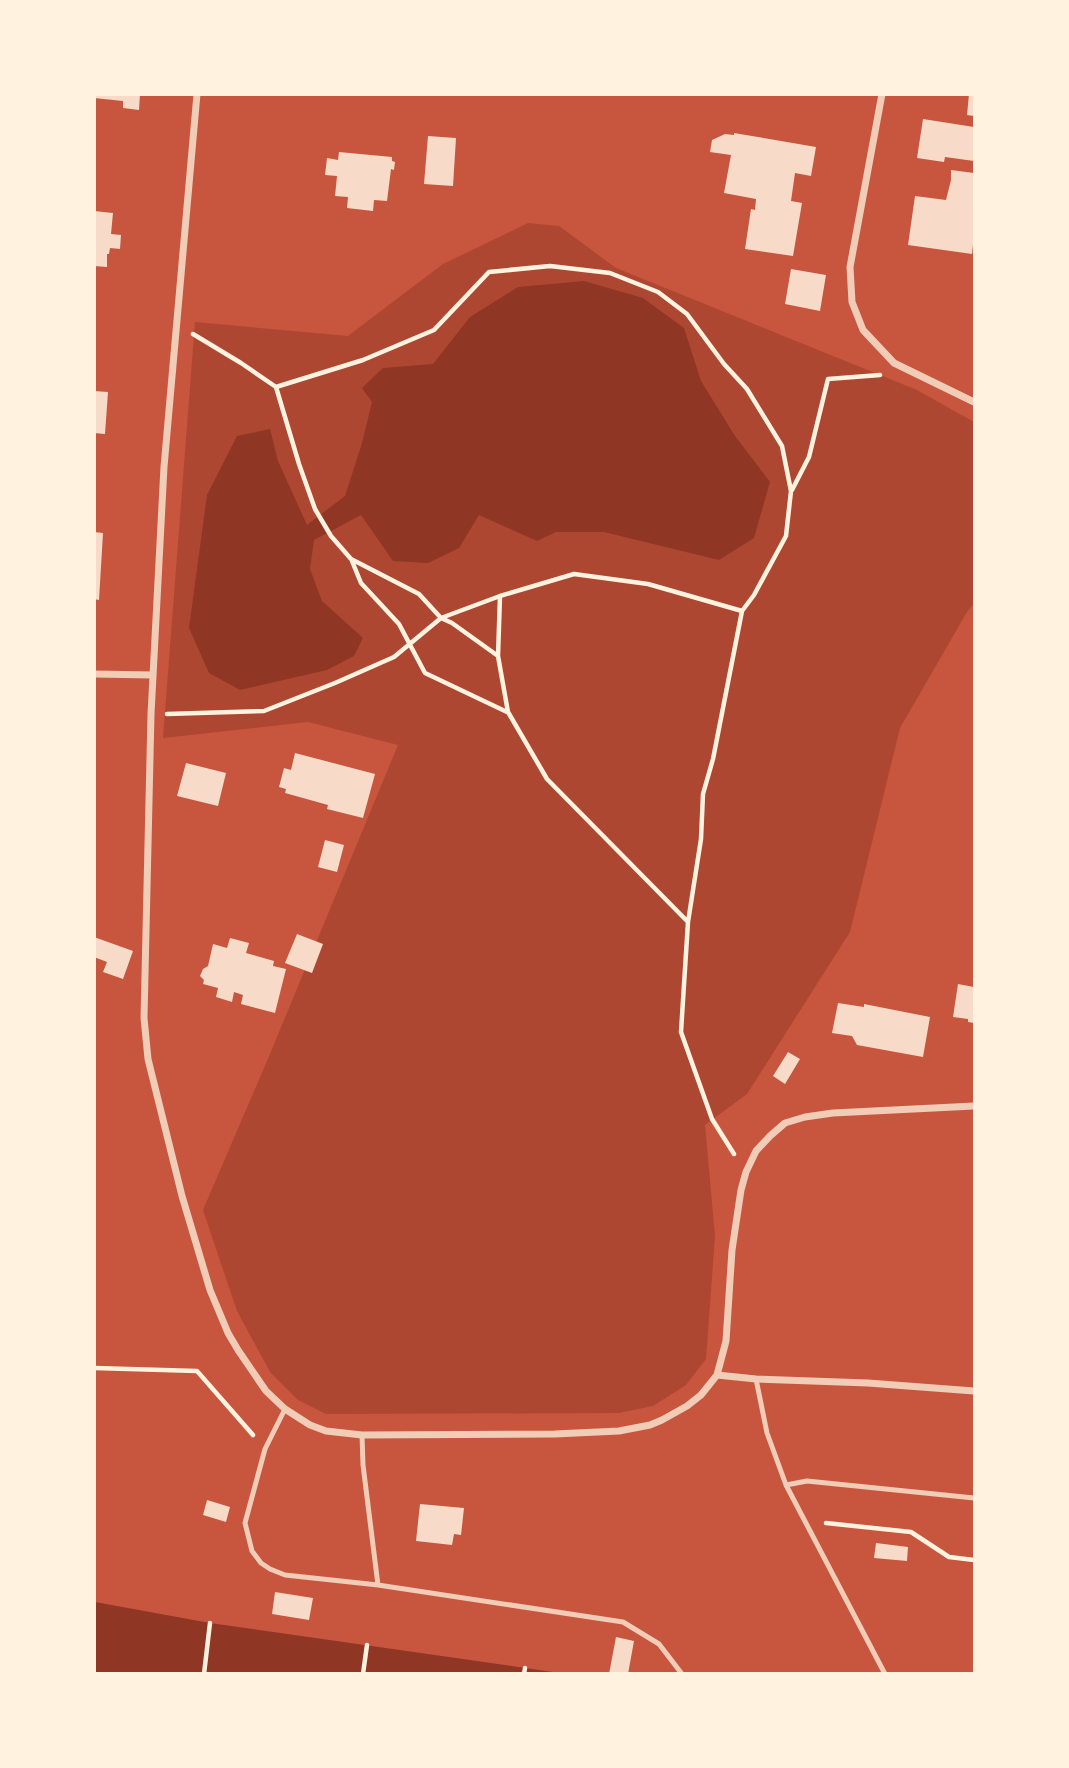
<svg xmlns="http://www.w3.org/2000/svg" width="1069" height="1768" font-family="Bitter,serif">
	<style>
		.green { fill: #ae4732 }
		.water { fill: #8f3625 }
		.building { fill: #f7dbc8 }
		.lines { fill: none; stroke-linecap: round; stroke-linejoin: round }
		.path { stroke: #fff3e0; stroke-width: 4.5 }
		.service { stroke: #f1ccb7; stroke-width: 5 }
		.minor { stroke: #f1ccb7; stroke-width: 7 }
	</style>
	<rect width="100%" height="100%" fill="#c8553d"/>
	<path class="green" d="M 528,223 L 559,226 L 616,268 L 917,390 L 974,422 L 974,603 L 967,612 L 900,728 L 850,932 L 747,1094 L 705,1125 L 715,1236 L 706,1359 L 686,1385 L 653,1406 L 619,1413 L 326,1414 L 298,1400 L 270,1372 L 237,1311 L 203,1210 L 267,1061 L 398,745 L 308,722 L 163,738 L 195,322 L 348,336 L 443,264 Z"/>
	<path class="water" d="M 584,281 L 643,298 L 684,328 L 701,381 L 735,436 L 770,482 L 754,538 L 719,560 L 604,532 L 556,532 L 537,541 L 479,515 L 459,548 L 428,563 L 393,561 L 361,515 L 314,540 L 310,569 L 322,601 L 363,638 L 354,656 L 327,670 L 240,690 L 209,673 L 189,628 L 207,495 L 237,436 L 270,429 L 278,461 L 307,525 L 345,496 L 362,443 L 372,402 L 362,388 L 383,368 L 433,364 L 470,317 L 518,287 Z
		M 95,1602 L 210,1623 L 560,1673 L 95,1674 Z"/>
	<path class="building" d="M 94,94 L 140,94 L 139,110 L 123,108 L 123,101 L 94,98 Z
		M 969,94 L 974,94 L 974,116 L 967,115 Z
		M 923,119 L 974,127 L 974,161 L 945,157 L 944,162 L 917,158 Z
		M 734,133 L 816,147 L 811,176 L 795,173 L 791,201 L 802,203 L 793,256 L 745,249 L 751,209 L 755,210 L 756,199 L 724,193 L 731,155 L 710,152 L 712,140 L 725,134 L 734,135 Z
		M 428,136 L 456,138 L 453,186 L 424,184 Z
		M 339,152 L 392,157 L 392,161 L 395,162 L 394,170 L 391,169 L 387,201 L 374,200 L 373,211 L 347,208 L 348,197 L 335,196 L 337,176 L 325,175 L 327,158 L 338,160 Z
		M 951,170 L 974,173 L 974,235 L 972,254 L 908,245 L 915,196 L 946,200 L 951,180 Z
		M 94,211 L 113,213 L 111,234 L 121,235 L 120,249 L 110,248 L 109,254 L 107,254 L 107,267 L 94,266 Z
		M 791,269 L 826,275 L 820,311 L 785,304 Z
		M 94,391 L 108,392 L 105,434 L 94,433 Z
		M 94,532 L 103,533 L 99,600 L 94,599 Z
		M 295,753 L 375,774 L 363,818 L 327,809 L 328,805 L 285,793 L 286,789 L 279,787 L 284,768 L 291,770 Z
		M 186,763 L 226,773 L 218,806 L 177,796 Z
		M 325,840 L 344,845 L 337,872 L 318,867 Z
		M 297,934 L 323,944 L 312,973 L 285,963 Z
		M 94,937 L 133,951 L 123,979 L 103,972 L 107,962 L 94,957 Z
		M 230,938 L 249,943 L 246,953 L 274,961 L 273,966 L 286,969 L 275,1013 L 241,1004 L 243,995 L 234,992 L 232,1002 L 216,997 L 218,988 L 203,984 L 204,980 L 200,976 L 203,969 L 208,966 L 213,944 L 227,948 Z
		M 958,984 L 974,987 L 974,1023 L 968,1022 L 968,1019 L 953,1017 Z
		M 838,1003 L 864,1007 L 864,1004 L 930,1017 L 923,1057 L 857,1045 L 852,1036 L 832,1033 Z
		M 788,1052 L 800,1059 L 785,1084 L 773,1076 Z
		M 207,1500 L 230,1507 L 226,1522 L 203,1515 Z
		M 420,1504 L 464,1508 L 461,1535 L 454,1534 L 452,1545 L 416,1541 Z
		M 876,1543 L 908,1547 L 907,1561 L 874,1558 Z
		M 275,1592 L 313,1598 L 309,1620 L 272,1614 Z
		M 616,1637 L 634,1641 L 628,1674 L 609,1674 Z"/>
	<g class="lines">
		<path class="path" d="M 193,334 L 241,363 L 276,387 L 299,464 L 315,509 L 331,536 L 351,559 L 419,594 L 441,618 L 452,623 L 498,656
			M 276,387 L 363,360 L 434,330 L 489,272 L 550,266 L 610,273 L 658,292 L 687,314 L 724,364 L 747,389 L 782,446 L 791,491 L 786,536 L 754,595 L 742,611 L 713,759 L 703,794 L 701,839 L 688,922 L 681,1032 L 712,1119 L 734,1154
			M 792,490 L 809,457 L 828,379 L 880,375
			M 352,561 L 361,583 L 399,624 L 425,673 L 507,712
			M 500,596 L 498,656 L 508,712 L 547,779 L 687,921
			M 167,714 L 264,711 L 335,683 L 394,657 L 441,618 L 500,596 L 574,574 L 648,584 L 742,611
			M 94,1368 L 197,1371 L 253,1435
			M 826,1523 L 911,1532 L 949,1557 L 974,1560
			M 204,1674 L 210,1623
			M 363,1674 L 367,1645
			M 524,1674 L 525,1668"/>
		<path class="service" d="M 756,1379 L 767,1433 L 786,1485 L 885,1674
			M 285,1409 L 265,1449 L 245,1523 L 252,1551 L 261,1563 L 270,1569 L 285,1575 L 378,1585
			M 362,1435 L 363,1465 L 378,1585 L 623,1622 L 659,1644 L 682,1674
			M 786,1485 L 807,1481 L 974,1498"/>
		<path class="minor" d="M 197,94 L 164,467 L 151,714 L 144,1018 L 148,1059 L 182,1196 L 210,1290 L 228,1333 L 238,1350 L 266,1391 L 285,1409 L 310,1425 L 326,1431 L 362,1435 L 555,1434 L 619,1431 L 650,1425 L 662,1420 L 687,1406 L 701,1395 L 717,1375 L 726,1341 L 732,1250 L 741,1190 L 746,1172 L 756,1151 L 770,1136 L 785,1123 L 805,1117 L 833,1113 L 974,1106
			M 882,94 L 850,267 L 852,302 L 863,330 L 894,363 L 974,402
			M 94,674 L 152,675
			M 717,1375 L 756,1379 L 868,1383 L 974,1391"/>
	</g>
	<rect width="1069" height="1768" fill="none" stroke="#fff3e0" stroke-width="192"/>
</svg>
